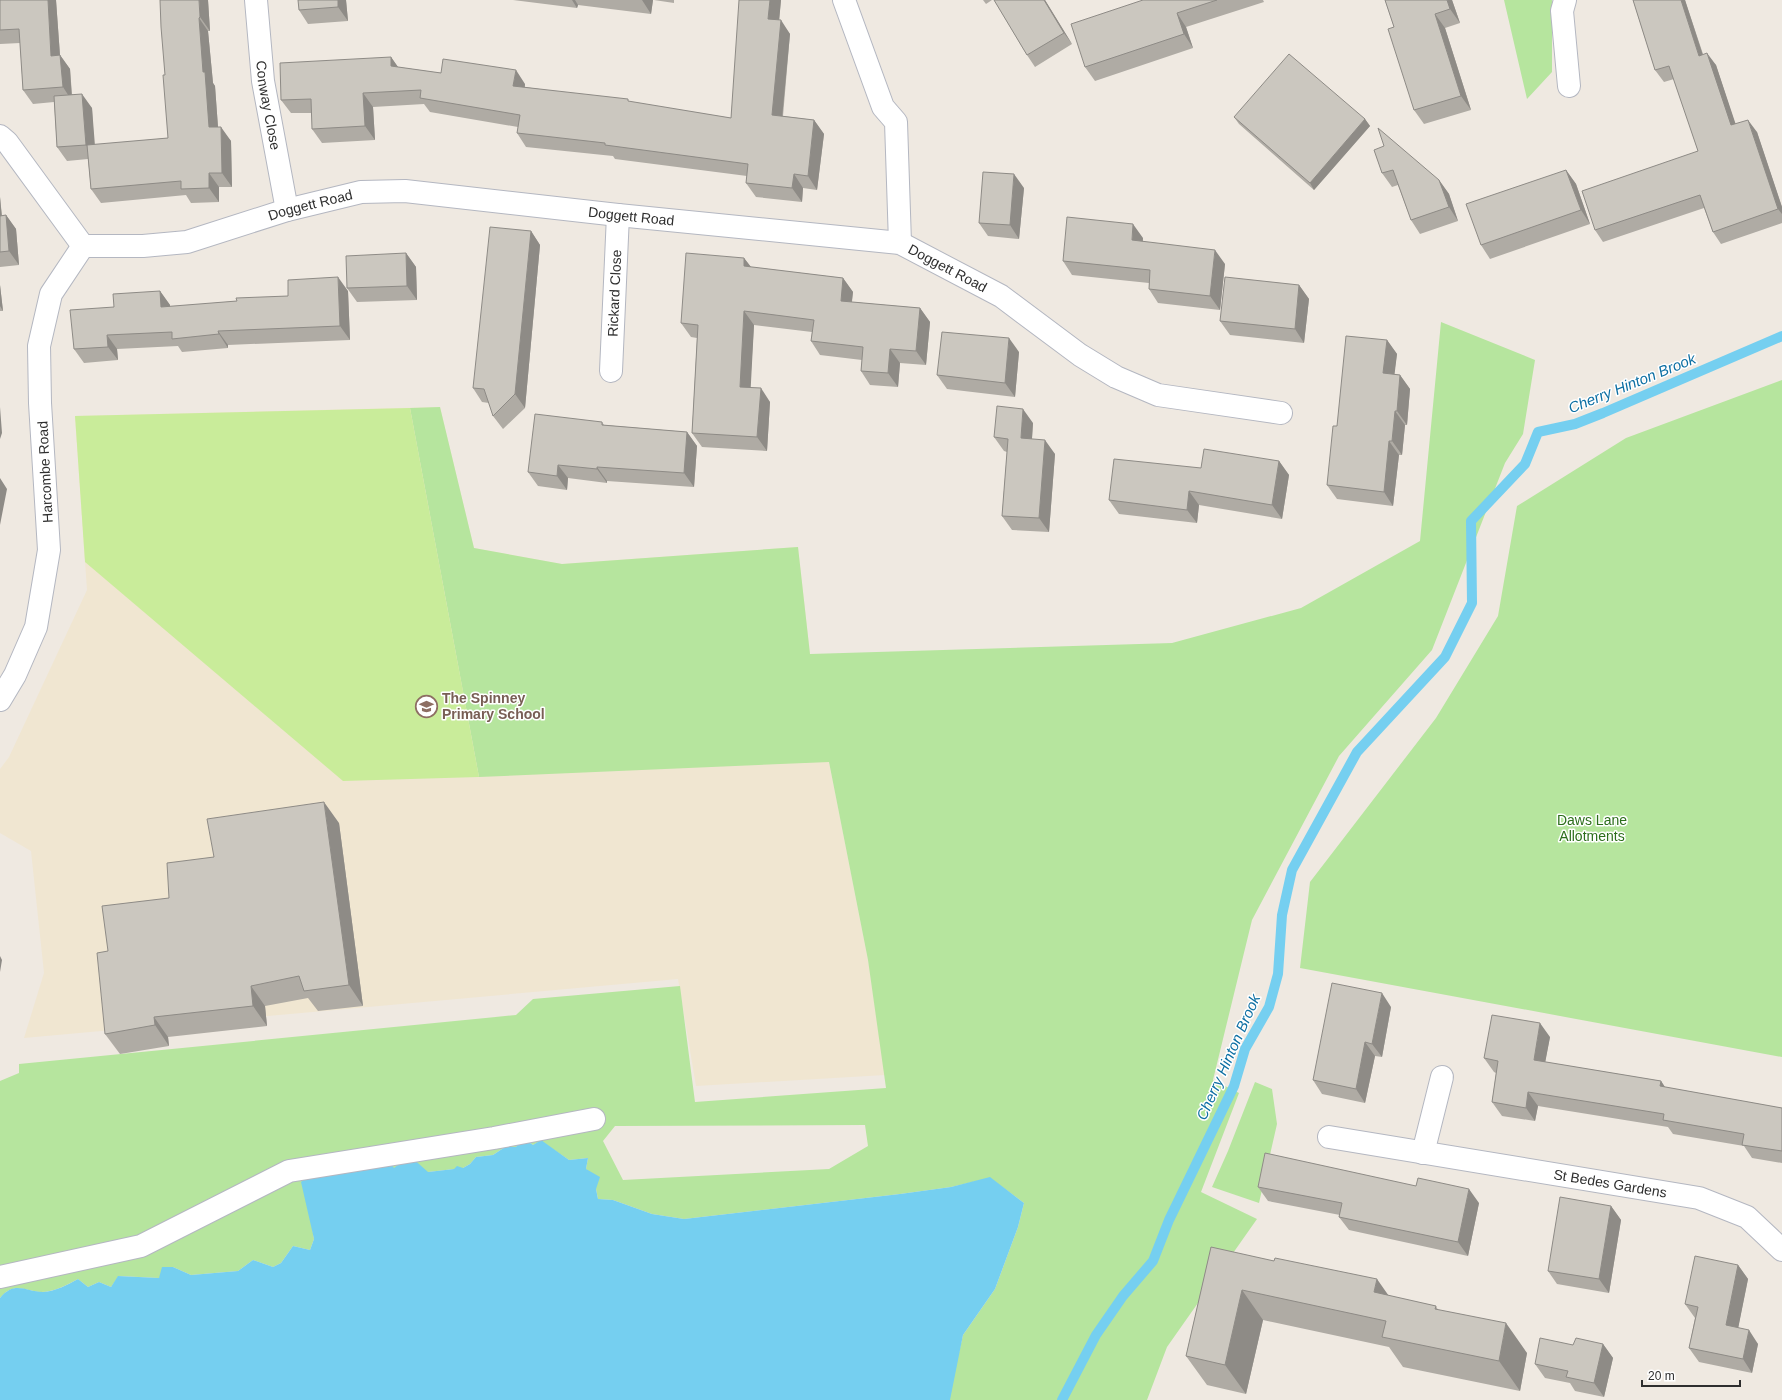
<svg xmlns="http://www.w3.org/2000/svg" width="1782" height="1400" font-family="Helvetica,sans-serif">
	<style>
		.education { fill: #f0e6d1 }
		.green { fill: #b6e59e; fill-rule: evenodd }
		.pitch { fill: #c9ec9a }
		.water { fill: #75cff0 }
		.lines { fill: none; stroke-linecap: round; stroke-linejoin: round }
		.stream { stroke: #75cff0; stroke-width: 10 }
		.minor-casing { stroke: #b4b7c1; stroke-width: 24 }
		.minor { stroke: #fff; stroke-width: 22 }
		.wall { fill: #afaba4 }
		.shaded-wall { fill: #8e8b86 }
		.building { fill: #cbc7bf; stroke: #8e8b86 }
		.labels { text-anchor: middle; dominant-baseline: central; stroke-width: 3; stroke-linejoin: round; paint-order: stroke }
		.street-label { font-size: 14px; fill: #2e2e2e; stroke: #fff }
		.education-label { font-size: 14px; font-weight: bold; fill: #785e54; stroke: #fff; text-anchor: start }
		.park-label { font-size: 14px; fill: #2c6e1b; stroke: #fff }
		.water-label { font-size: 15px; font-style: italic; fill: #0d6fa3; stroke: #fff }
	</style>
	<rect width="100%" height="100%" fill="#efe9e1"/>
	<path class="education" d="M 440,407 L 474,548 L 562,564 L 798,547 L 810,654 L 829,762 L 868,960 L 885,1075 L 696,1086 L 678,979 L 24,1038 L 44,973 L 31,851 L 0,833 L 0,769 L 9,757 L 87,590 L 75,416 Z"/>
	<path class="green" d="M 1504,0 L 1552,0 L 1552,72 L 1527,99 Z
		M 1441,322 L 1535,360 L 1523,434 L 1505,463 L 1432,650 L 1339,756 L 1252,920 L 1213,1080 L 1239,1093 L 1201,1192 L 1257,1219 L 1167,1347 L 1147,1400 L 948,1400 L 963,1335 L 995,1289 L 1018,1227 L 1024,1203 L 990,1178 L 951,1187 L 900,1194 L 684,1219 L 652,1214 L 613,1200 L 598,1199 L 596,1189 L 586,1169 L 588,1158 L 569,1160 L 541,1141 L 533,1145 L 526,1140 L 516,1147 L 505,1147 L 493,1155 L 476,1157 L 470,1164 L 463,1168 L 428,1172 L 394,1168 L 311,1221 L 314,1239 L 310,1250 L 293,1246 L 281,1263 L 273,1267 L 253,1260 L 238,1271 L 191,1275 L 173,1267 L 159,1278 L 119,1276 L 111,1287 L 99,1282 L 88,1287 L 78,1279 C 67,1285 54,1292 41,1292 C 25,1291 14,1281 0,1298 L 0,1081 L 19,1073 L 19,1064 L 516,1015 L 533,999 L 680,986 L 695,1102 L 886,1088 L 868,960 L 829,762 L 479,777 L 410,408 L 440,407 L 474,548 L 562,564 L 798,547 L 810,654 L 1172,643 L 1301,608 L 1420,541 ZM 865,1125 L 868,1146 L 829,1169 L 623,1180 L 603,1141 L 615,1126 Z
		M 1782,380 L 1782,1057 L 1300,968 L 1310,882 L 1436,718 L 1498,616 L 1517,506 L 1626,438 Z
		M 1255,1082 L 1272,1089 L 1277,1124 L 1259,1203 L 1212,1187 L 1228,1151 Z"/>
	<path class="pitch" d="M 410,408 L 479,777 L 343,781 L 85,562 L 75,416 Z"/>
	<path class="water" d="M 522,1139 L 526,1140 L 533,1145 L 541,1140 L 569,1160 L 588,1158 L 586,1169 L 600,1177 L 596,1189 L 598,1199 L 613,1200 L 652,1214 L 684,1219 L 900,1194 L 951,1187 L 990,1177 L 1024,1203 L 1018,1227 L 995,1289 L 963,1335 L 950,1400 L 0,1400 L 0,1298 C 15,1280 26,1292 43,1292 C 56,1291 67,1285 78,1279 L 88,1287 L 99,1282 L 111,1287 L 118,1276 L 159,1278 L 162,1267 L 173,1267 L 191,1275 L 238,1271 L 253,1260 L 273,1267 L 281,1263 L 293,1246 L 310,1250 L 314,1239 L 301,1182 L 319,1168 L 387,1159 L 394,1168 L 410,1156 L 428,1172 L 454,1169 L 457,1166 L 463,1168 L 470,1164 L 476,1157 L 493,1155 L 505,1147 L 516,1147 Z"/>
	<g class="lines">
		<path class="stream" d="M 1062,1400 L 1096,1335 L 1123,1296 L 1153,1261 L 1169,1220 L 1234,1086 L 1245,1049 L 1269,1007 L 1278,974 L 1282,915 L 1292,870 L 1357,752 L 1445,657 L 1472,603 L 1471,521 L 1525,464 L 1538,432 L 1575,424 L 1603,413 L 1782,336"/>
		<defs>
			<g id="minor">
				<path id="s1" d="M 256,0 L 263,81 L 287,210"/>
				<path d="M 844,0 L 883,107 L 896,122 L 900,243"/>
				<path d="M 1565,0 L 1562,11 L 1569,86"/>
				<path id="s2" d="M 0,136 L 7,142 L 83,246 L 143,246 L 187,242 L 287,210 L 361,192 L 405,191 L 618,215 L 900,243 L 1001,296 L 1080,355 L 1116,377 L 1158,395 L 1281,413"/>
				<path id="s3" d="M 611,371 L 618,215"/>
				<path d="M 0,700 L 15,675 L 36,627 L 49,550 L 40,403 L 39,346 L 51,294 L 83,246"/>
				<path id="s4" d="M 1329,1137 L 1699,1198 L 1747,1217 L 1782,1250"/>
				<path d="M 1423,1153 L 1442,1077"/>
				<path d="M 0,1277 L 141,1246 L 289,1171 L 494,1138 L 594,1119"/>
			</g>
		</defs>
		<use href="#minor" class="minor-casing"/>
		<use href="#minor" class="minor"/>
	</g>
	<path class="wall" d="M 0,0 L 56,0 L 60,55 L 70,69 L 72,94 L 92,108 L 94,145 L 168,138 L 165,75 L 208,0 L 210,31 L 208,31 L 213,83 L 215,86 L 218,127 L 231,141 L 232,187 L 219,187 L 219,202 L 191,203 L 186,195 L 101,203 L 91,189 L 88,159 L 67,161 L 57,147 L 54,102 L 33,104 L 23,90 L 20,43 L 0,44 Z
		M 346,0 L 348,21 L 308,24 L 299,10 Z
		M 513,0 L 653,0 L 651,14 L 578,5 L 577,8 Z
		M 654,0 L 674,0 L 674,3 Z
		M 740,0 L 781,0 L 779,20 L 790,34 L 783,116 L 814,120 L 824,134 L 817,190 L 803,188 L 802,202 L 756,197 L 746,183 L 747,176 L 615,159 L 613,156 L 526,147 L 517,133 L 518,127 L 430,112 L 424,104 L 373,107 L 375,140 L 322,143 L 312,129 L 312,113 L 291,113 L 281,100 L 391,57 L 398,67 L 441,73 L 525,84 L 525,87 L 630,102 L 731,118 Z
		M 983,0 L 992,0 L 986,4 Z
		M 994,0 L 1045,0 L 1072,44 L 1035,67 L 1027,55 Z
		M 1143,0 L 1263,0 L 1264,2 L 1186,27 L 1193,48 L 1095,81 L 1085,67 Z
		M 1385,0 L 1452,0 L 1460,23 L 1445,28 L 1471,110 L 1424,124 L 1414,110 L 1394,27 Z
		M 1633,0 L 1685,0 L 1703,54 L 1716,65 L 1735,124 L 1757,132 L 1782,207 L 1782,223 L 1721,244 L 1713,232 L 1704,208 L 1603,242 L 1595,230 L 1698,151 L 1674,79 L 1664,82 L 1655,70 Z
		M 1234,117 L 1365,119 L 1370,126 L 1314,190 L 1239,124 Z
		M 1374,150 L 1439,180 L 1449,194 L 1458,221 L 1420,234 L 1411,220 L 1398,185 L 1392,187 L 1382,173 Z
		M 1566,170 L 1576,184 L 1590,224 L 1490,259 L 1481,245 Z
		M 1024,188 L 1019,239 L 988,236 L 979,223 Z
		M 0,197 L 2,216 L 6,215 L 16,229 L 19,265 L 0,267 Z
		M 531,231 L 540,245 L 525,408 L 503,429 L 493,416 L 489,403 L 482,402 L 473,388 Z
		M 1143,238 L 1143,241 L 1225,264 L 1220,310 L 1158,303 L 1149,289 L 1149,283 L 1072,275 L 1063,261 Z
		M 406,253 L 416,267 L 417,300 L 357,302 L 347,288 Z
		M 744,258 L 751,267 L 843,278 L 853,292 L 852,302 L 920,308 L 930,322 L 926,365 L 900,363 L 898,387 L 870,385 L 861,371 L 862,360 L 820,355 L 811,341 L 812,332 L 754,325 L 750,387 L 770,402 L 767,451 L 702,447 L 692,433 L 697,338 L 691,337 L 681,323 Z
		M 0,285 L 3,311 L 0,311 Z
		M 1299,285 L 1309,299 L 1304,343 L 1230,335 L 1220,321 Z
		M 160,291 L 170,305 L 170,307 L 237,301 L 288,296 L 348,291 L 350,340 L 228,345 L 228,348 L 182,352 L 178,346 L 117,349 L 118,360 L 84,363 L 74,349 L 114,307 Z
		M 1387,340 L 1397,354 L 1394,374 L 1400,375 L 1410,389 L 1407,425 L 1405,425 L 1402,455 L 1399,455 L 1393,506 L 1337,499 L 1327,485 L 1337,426 Z
		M 1019,352 L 1015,397 L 947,389 L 937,375 Z
		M 602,422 L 604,425 L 687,432 L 697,446 L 694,487 L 607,481 L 607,483 L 568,478 L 567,490 L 538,486 L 528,472 Z
		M 1033,423 L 1032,439 L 1055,454 L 1049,532 L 1012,530 L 1002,516 L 1007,452 L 1004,451 L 994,437 Z
		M 1279,461 L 1289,475 L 1282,519 L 1199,505 L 1197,523 L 1119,514 L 1109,500 L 1201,468 Z
		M 339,823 L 363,1006 L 318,1011 L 308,998 L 265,1006 L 267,1026 L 168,1037 L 169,1046 L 120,1054 L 105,1034 L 169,898 L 214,857 Z
		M 1391,1007 L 1382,1057 L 1375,1056 L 1365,1103 L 1322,1094 L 1313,1080 Z
		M 1550,1037 L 1545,1062 L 1661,1081 L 1665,1087 L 1782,1108 L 1782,1163 L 1752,1158 L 1744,1146 L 1673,1134 L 1668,1127 L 1538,1106 L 1535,1121 L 1502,1116 L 1492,1102 L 1496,1073 L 1494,1072 L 1484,1058 Z
		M 1258,1187 L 1479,1203 L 1468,1256 L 1349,1230 L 1339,1217 L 1340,1215 L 1268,1201 Z
		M 1611,1206 L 1621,1220 L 1609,1293 L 1557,1284 L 1548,1271 Z
		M 1211,1247 L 1388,1296 L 1436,1306 L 1438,1310 L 1527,1353 L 1520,1391 L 1403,1367 L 1389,1347 L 1263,1320 L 1246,1394 L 1207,1385 L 1186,1356 Z
		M 1738,1265 L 1748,1279 L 1738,1328 L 1758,1344 L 1752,1373 L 1699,1362 L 1689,1348 L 1695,1318 L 1685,1304 Z
		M 1603,1344 L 1613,1358 L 1604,1397 L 1575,1391 L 1570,1383 L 1545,1378 L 1535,1364 L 1573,1345 Z"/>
	<path class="shaded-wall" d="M 48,0 L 56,0 L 61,70 L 51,56 Z
		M 199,0 L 208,0 L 210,31 L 200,17 Z
		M 338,0 L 346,0 L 348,21 L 338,7 Z
		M 572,0 L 575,0 L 578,5 L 577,8 Z
		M 642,0 L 653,0 L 651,14 Z
		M 770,0 L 781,0 L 778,33 L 768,19 Z
		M 1044,0 L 1045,0 L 1072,44 L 1064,33 Z
		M 1447,0 L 1452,0 L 1460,23 L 1450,9 Z
		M 1681,0 L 1685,0 L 1707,68 L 1699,56 Z
		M 1177,13 L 1186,27 L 1193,48 L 1184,34 Z
		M 1435,14 L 1445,28 L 1471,110 L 1461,96 Z
		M 199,18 L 208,31 L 213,83 L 215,86 L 219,141 L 209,127 L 203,72 Z
		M 781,20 L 790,34 L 781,129 L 772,115 Z
		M 1707,53 L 1716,65 L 1740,137 L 1731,125 Z
		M 60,55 L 70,69 L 72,101 L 63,87 Z
		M 391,57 L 400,70 L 391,66 Z
		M 516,70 L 525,84 L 523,100 L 513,86 Z
		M 363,93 L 373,107 L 375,140 L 365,126 Z
		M 82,94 L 92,108 L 96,159 L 86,145 Z
		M 1365,119 L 1370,126 L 1314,190 L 1310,183 Z
		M 814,120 L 824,134 L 817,190 L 808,176 Z
		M 1748,120 L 1757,132 L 1782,207 L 1782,214 L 1778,209 Z
		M 221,127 L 231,141 L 232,187 L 222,173 Z
		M 1566,170 L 1576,184 L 1590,224 L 1581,210 Z
		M 209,173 L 219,187 L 219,202 L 209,188 Z
		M 794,174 L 803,188 L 802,202 L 792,188 Z
		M 1014,174 L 1024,188 L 1019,239 L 1010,225 Z
		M 1439,180 L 1449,194 L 1458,221 L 1449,207 Z
		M 0,197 L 3,230 L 0,226 Z
		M 6,215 L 16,229 L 19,265 L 9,251 Z
		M 1133,224 L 1143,238 L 1141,254 L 1132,240 Z
		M 531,231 L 540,245 L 525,408 L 515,394 Z
		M 1215,250 L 1225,264 L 1220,310 L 1210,296 Z
		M 406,253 L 416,267 L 417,300 L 407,286 Z
		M 744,258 L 754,271 L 744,266 Z
		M 338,277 L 348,291 L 350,340 L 340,326 Z
		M 843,278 L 853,292 L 850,315 L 841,301 Z
		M 0,285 L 3,311 L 0,306 Z
		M 1299,285 L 1309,299 L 1304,343 L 1295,329 Z
		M 160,291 L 170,305 L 170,321 L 161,307 Z
		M 920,308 L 930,322 L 926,365 L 916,351 Z
		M 744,311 L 754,325 L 750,401 L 740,387 Z
		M 218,331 L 228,345 L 228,348 L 219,334 Z
		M 107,335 L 117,349 L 118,360 L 108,347 Z
		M 1009,338 L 1019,352 L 1015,397 L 1005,383 Z
		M 1387,340 L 1397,354 L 1393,387 L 1383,373 Z
		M 890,349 L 900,363 L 898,387 L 888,373 Z
		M 1400,375 L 1410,389 L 1407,425 L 1397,411 Z
		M 761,388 L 770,402 L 767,451 L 757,437 Z
		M 0,407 L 2,433 L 0,439 Z
		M 1023,409 L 1033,423 L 1031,452 L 1021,438 Z
		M 1395,411 L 1405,425 L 1402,455 L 1392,441 Z
		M 687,432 L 697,446 L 694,487 L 684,473 Z
		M 1045,440 L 1055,454 L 1049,532 L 1039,518 Z
		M 1389,441 L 1399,455 L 1393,506 L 1384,492 Z
		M 1279,461 L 1289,475 L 1282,519 L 1272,505 Z
		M 558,465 L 568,478 L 567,490 L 557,476 Z
		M 597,467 L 607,481 L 607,483 L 597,469 Z
		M 0,478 L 7,489 L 0,525 Z
		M 1189,491 L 1199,505 L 1197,523 L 1187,510 Z
		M 324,802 L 339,823 L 363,1006 L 349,985 Z
		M 0,956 L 2,960 L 0,972 Z
		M 251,986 L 265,1006 L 267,1026 L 253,1006 Z
		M 1382,993 L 1391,1007 L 1382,1057 L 1372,1044 Z
		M 154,1017 L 168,1037 L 169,1046 L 155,1025 Z
		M 1540,1023 L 1550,1037 L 1543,1074 L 1534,1060 Z
		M 1365,1042 L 1375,1056 L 1365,1103 L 1356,1089 Z
		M 1661,1081 L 1670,1095 L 1660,1086 Z
		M 1528,1092 L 1538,1106 L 1535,1121 L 1526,1108 Z
		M 1469,1189 L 1479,1203 L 1468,1256 L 1458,1242 Z
		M 1611,1206 L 1621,1220 L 1609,1293 L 1599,1279 Z
		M 1738,1265 L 1748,1279 L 1736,1339 L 1726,1325 Z
		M 1377,1279 L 1398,1309 L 1374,1292 Z
		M 1242,1290 L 1263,1320 L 1246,1394 L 1225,1365 Z
		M 1506,1323 L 1527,1353 L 1520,1391 L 1499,1361 Z
		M 1749,1330 L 1758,1344 L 1752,1373 L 1743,1359 Z
		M 1603,1344 L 1613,1358 L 1604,1397 L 1594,1383 Z"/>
	<path class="building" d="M 0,0 L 48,0 L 51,56 L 60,55 L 63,87 L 23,90 L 19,29 L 0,30 Z
		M 160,0 L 199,0 L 200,17 L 199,18 L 203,72 L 205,72 L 209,127 L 221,127 L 222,173 L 209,173 L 209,188 L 181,189 L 181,181 L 91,189 L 87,145 L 168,138 L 163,75 L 165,75 L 161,27 Z
		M 298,0 L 338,0 L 338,7 L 299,10 Z
		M 739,0 L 770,0 L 768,19 L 781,20 L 772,115 L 814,120 L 808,176 L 794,174 L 792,188 L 746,183 L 748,164 L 605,145 L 605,143 L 517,133 L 520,115 L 420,98 L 421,90 L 363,93 L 365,126 L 312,129 L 311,99 L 281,100 L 280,63 L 391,57 L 391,66 L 441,73 L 443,59 L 516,70 L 513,86 L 628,99 L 628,101 L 731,118 Z
		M 994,0 L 1044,0 L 1064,33 L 1027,55 Z
		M 1143,0 L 1217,0 L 1177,13 L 1184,34 L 1085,67 L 1071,24 Z
		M 1385,0 L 1447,0 L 1450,9 L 1435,14 L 1461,96 L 1414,110 L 1388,29 L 1394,27 Z
		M 1633,0 L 1681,0 L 1699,56 L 1707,53 L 1731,125 L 1748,120 L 1778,209 L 1713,232 L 1700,195 L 1595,230 L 1582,191 L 1698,151 L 1669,66 L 1655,70 Z
		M 1289,54 L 1365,119 L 1310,183 L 1234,117 Z
		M 82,94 L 86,145 L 57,147 L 54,96 Z
		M 1378,128 L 1439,180 L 1449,207 L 1411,220 L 1393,170 L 1382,173 L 1374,150 L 1384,146 Z
		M 1566,170 L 1581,210 L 1481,245 L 1466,204 Z
		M 983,172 L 1014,174 L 1010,225 L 979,223 Z
		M 6,215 L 9,251 L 0,252 L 0,216 Z
		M 1067,217 L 1133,224 L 1132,240 L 1215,250 L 1210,296 L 1149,289 L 1150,270 L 1063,261 Z
		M 490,227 L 531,231 L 515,394 L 493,416 L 484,389 L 473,388 Z
		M 406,253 L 407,286 L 347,288 L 346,256 Z
		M 686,253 L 744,258 L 744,266 L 843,278 L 841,301 L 920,308 L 916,351 L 890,349 L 888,373 L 861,371 L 863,347 L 811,341 L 814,320 L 744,311 L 740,387 L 761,388 L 757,437 L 692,433 L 698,325 L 681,323 Z
		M 338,277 L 340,326 L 218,331 L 219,334 L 172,339 L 172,332 L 107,335 L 108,347 L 74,349 L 70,310 L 114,307 L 113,294 L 160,291 L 161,307 L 237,301 L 236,298 L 288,296 L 288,280 Z
		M 1225,277 L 1299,285 L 1295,329 L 1220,321 Z
		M 942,332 L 1009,338 L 1005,383 L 937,375 Z
		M 1346,336 L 1387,340 L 1383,373 L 1400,375 L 1397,411 L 1395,411 L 1392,441 L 1389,441 L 1384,492 L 1327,485 L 1333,426 L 1337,426 Z
		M 997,406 L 1023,409 L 1021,438 L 1045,440 L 1039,518 L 1002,516 L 1008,439 L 994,437 Z
		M 535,414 L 602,422 L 602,425 L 687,432 L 684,473 L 597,467 L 597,469 L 558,465 L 557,476 L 528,472 Z
		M 1204,449 L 1279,461 L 1272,505 L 1189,491 L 1187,510 L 1109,500 L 1114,459 L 1201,468 Z
		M 324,802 L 349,985 L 304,991 L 299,976 L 251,986 L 253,1006 L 154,1017 L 155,1025 L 105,1034 L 97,953 L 108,951 L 102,906 L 169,898 L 167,863 L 214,857 L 207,819 Z
		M 1332,983 L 1382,993 L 1372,1044 L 1365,1042 L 1356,1089 L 1313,1080 Z
		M 1492,1015 L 1540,1023 L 1534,1060 L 1661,1081 L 1660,1086 L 1782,1108 L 1782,1151 L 1742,1145 L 1744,1134 L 1663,1120 L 1664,1114 L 1528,1092 L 1526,1108 L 1492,1102 L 1498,1061 L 1484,1058 Z
		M 1265,1153 L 1416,1186 L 1418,1178 L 1469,1189 L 1458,1242 L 1339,1217 L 1342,1203 L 1258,1187 Z
		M 1560,1197 L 1611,1206 L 1599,1279 L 1548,1271 Z
		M 1211,1247 L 1274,1261 L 1275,1258 L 1377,1279 L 1374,1292 L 1436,1306 L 1435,1309 L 1506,1323 L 1499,1361 L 1382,1337 L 1386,1321 L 1242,1290 L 1225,1365 L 1186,1356 Z
		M 1695,1256 L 1738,1265 L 1726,1325 L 1749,1330 L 1743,1359 L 1689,1348 L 1698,1307 L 1685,1304 Z
		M 1540,1338 L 1573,1345 L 1576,1338 L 1603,1344 L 1594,1383 L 1566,1377 L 1568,1371 L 1535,1364 Z"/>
	<defs>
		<symbol id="school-ring" viewBox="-11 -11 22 22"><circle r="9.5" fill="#fff" stroke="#8d6e63" stroke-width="1.5"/><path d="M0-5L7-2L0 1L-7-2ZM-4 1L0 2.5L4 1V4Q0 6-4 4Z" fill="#8d6e63"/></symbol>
	</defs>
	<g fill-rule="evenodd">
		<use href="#school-ring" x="414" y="694" width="25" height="25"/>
	</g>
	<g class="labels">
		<g class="street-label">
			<text stroke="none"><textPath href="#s1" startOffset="106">Conway Close</textPath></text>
			<text stroke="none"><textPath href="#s2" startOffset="371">Doggett Road</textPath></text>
			<text stroke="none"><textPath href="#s2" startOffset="695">Doggett Road</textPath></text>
			<text stroke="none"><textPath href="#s2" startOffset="1019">Doggett Road</textPath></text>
			<text stroke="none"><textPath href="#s3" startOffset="78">Rickard Close</textPath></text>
			<text transform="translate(45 472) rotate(-93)">Harcombe Road</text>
			<text stroke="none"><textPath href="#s4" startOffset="285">St Bedes Gardens</textPath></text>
		</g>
		<g class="education-label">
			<text x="442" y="698">The Spinney<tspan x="442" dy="16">Primary School</tspan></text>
		</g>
		<g class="park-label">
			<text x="1592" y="820">Daws Lane<tspan x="1592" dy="16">Allotments</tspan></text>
		</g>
		<g class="water-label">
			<text transform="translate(1632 383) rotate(-22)">Cherry Hinton Brook</text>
			<text transform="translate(1228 1057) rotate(-66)">Cherry Hinton Brook</text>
		</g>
	</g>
	<path d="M1642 1380v6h98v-6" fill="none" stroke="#2e2e2e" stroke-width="2"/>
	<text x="1648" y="1380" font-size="12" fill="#2e2e2e" stroke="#ffffff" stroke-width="3" paint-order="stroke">20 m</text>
</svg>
